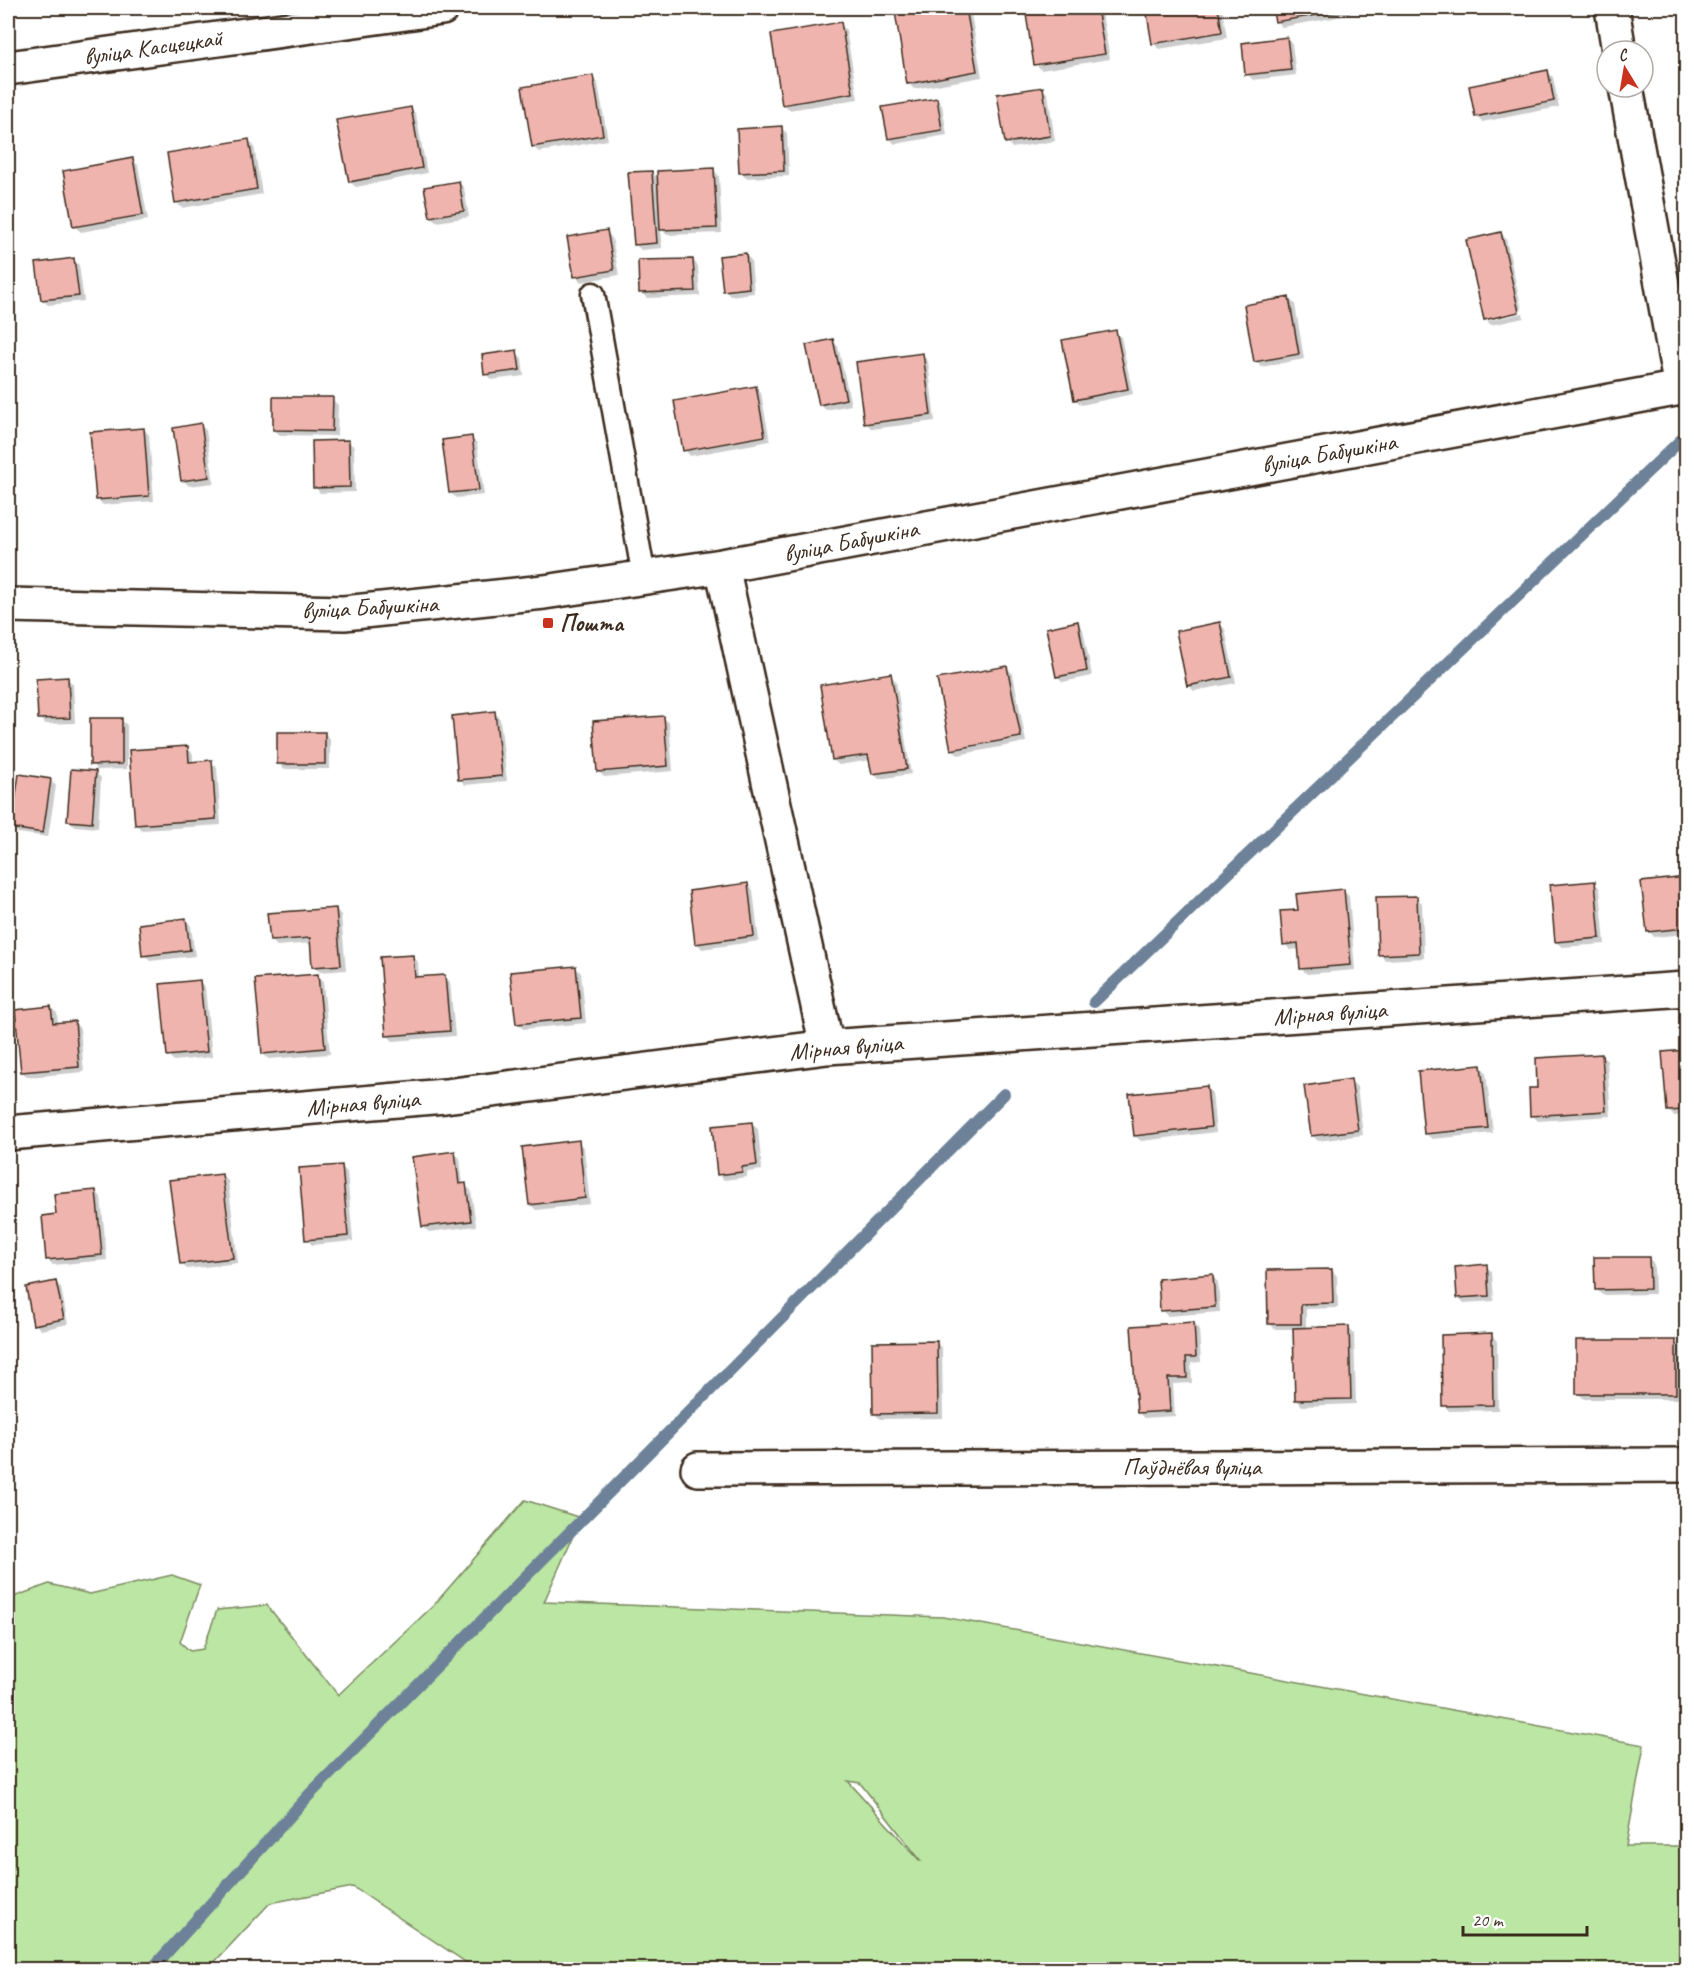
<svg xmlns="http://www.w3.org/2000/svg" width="1694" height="1977" font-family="Caveat,sans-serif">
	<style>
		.green { fill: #bbe6a3; stroke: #7b8860; stroke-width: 1.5; fill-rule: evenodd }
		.shadow { fill: #0003 }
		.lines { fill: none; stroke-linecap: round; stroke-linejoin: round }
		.stream { stroke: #6d8298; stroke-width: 12 }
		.building { fill: #efb4ad; stroke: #3b2a1e; stroke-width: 1.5 }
		.lane-casing { stroke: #3b2a1e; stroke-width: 27 }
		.street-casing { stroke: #3b2a1e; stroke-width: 38 }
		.secondary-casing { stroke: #3b2a1e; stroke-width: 38 }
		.lane { stroke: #fff; stroke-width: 22 }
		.street { stroke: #fff; stroke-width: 33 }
		.secondary { stroke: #fff; stroke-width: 33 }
		.poi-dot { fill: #c8321e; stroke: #fff; stroke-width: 2 }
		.labels { text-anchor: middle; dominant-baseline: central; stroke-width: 5; stroke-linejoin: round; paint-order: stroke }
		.street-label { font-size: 24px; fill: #3b2a1e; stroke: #fff }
		.poi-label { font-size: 24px; font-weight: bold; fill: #3b2a1e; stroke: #fff; text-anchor: start }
	</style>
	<rect width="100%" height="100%" fill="#fff"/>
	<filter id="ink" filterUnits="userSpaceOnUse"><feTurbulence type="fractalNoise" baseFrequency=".0167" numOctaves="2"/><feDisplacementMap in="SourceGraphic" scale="12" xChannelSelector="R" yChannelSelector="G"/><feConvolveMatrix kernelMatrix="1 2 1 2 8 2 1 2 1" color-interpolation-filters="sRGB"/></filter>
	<g filter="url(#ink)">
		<path class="green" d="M 525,1500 L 581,1518 L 544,1602 L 943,1617 L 1644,1745 L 1626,1846 L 1686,1846 L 1686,1969 L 476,1969 L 353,1887 L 270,1903 L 208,1969 L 8,1969 L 8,1599 L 49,1584 L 90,1594 L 172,1575 L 200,1585 L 180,1642 L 190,1651 L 203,1649 L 217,1610 L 267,1605 L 338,1695 L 433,1606 ZM 848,1781 L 860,1783 L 921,1861 L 920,1861 Z"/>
		<path class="shadow" d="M 934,8 L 970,8 L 982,77 L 914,89 L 908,83 L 897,14 Z
			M 1026,8 L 1101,8 L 1110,59 L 1041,70 L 1036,64 Z
			M 1147,8 L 1222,8 L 1227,38 L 1159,49 L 1153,43 Z
			M 1274,8 L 1349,8 L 1350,15 L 1282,27 L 1276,21 Z
			M 840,24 L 846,30 L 858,99 L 789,110 L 784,104 Z
			M 1287,38 L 1292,44 L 1296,75 L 1253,80 L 1247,74 Z
			M 1547,72 L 1553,77 L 1559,107 L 1482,122 L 1477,117 Z
			M 592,77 L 598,83 L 608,140 L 539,152 L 533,147 Z
			M 1042,89 L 1048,94 L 1055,141 L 1012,148 L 1007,142 Z
			M 936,99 L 942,105 L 947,135 L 895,144 L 889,138 Z
			M 410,108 L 416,114 L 427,173 L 356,187 L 350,182 Z
			M 781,128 L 787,133 L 789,176 L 746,178 L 740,172 Z
			M 249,140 L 254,146 L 262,194 L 182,208 L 176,202 Z
			M 132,159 L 138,165 L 148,220 L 81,232 L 75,227 Z
			M 714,170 L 719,176 L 722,233 L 667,235 L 661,229 L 662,248 L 641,250 L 635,244 L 652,172 L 659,180 Z
			M 459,182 L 464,188 L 469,217 L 437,222 L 431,217 Z
			M 607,232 L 612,238 L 619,275 L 581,282 L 575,276 Z
			M 1501,233 L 1506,239 L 1522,310 L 1487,318 L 1487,321 L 1523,313 L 1524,318 L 1491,325 L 1485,319 Z
			M 745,254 L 751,260 L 754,293 L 730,296 L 724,290 Z
			M 73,259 L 79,265 L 84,301 L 48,305 L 42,299 Z
			M 693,260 L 698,266 L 700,296 L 647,298 L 641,293 Z
			M 1289,299 L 1295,304 L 1304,359 L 1261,367 L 1256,361 Z
			M 1115,332 L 1121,337 L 1133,394 L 1081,405 L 1075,399 Z
			M 832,341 L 838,346 L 851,405 L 826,410 L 820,405 Z
			M 516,352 L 522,358 L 524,376 L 491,380 L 486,374 Z
			M 922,355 L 928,361 L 935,421 L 872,429 L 866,423 Z
			M 756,387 L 761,393 L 770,441 L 690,456 L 685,450 Z
			M 332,399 L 338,405 L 337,436 L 280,435 L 274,430 Z
			M 200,425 L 206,430 L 214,483 L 189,486 L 183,480 Z
			M 144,429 L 149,435 L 154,501 L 103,505 L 97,499 Z
			M 471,438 L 477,443 L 484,495 L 456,498 L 451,493 Z
			M 349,442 L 354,447 L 355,492 L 320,493 L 315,487 Z
			M 1077,623 L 1083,629 L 1092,676 L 1063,682 L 1057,676 Z
			M 1220,624 L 1225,629 L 1236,683 L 1194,691 L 1188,685 Z
			M 1007,668 L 1013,674 L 1026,742 L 958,755 L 952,749 Z
			M 890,675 L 896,681 L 911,774 L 879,779 L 873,773 L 871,760 L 839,765 L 833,760 Z
			M 68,679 L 73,684 L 75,723 L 45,724 L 40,718 Z
			M 495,713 L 500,719 L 507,781 L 465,785 L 460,779 Z
			M 664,718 L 669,723 L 673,771 L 604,777 L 598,771 Z
			M 121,720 L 127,725 L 127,769 L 97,770 L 92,764 Z
			M 324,733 L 330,739 L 330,769 L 284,769 L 278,763 Z
			M 187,748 L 193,754 L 193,763 L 211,762 L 217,767 L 221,825 L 142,830 L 136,824 Z
			M 95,772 L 101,778 L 98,828 L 75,826 L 69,821 Z
			M 50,780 L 56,786 L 48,837 L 18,833 L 12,828 Z
			M 1686,878 L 1686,934 L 1654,937 L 1649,931 L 1643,883 Z
			M 1595,883 L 1600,889 L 1605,944 L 1562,947 L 1556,942 Z
			M 747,884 L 753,890 L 759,941 L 702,949 L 697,943 Z
			M 1344,891 L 1349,896 L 1355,970 L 1307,974 L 1301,968 L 1300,949 L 1290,950 L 1285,944 L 1299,911 Z
			M 1416,897 L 1422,903 L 1424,958 L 1385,960 L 1380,954 Z
			M 336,909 L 341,915 L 346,970 L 320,972 L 314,967 L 312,943 L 277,946 L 271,940 Z
			M 186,920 L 191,926 L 195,956 L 150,961 L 144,955 Z
			M 413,956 L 418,962 L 419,978 L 445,976 L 450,982 L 455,1036 L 393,1041 L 387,1035 Z
			M 575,967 L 581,973 L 586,1023 L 523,1029 L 517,1023 Z
			M 318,976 L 323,981 L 330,1054 L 269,1059 L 263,1054 Z
			M 200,982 L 205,987 L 212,1057 L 174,1061 L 168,1055 Z
			M 51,1008 L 57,1013 L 58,1025 L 75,1023 L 80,1029 L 84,1072 L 28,1077 L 22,1072 Z
			M 1686,1052 L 1686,1115 L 1674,1116 L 1668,1111 L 1664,1053 Z
			M 1601,1055 L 1607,1061 L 1611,1116 L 1538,1121 L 1532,1115 L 1539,1089 Z
			M 1481,1066 L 1486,1072 L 1493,1133 L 1432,1139 L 1426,1134 Z
			M 1351,1081 L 1357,1087 L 1363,1135 L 1318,1141 L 1312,1135 Z
			M 1206,1087 L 1212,1093 L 1216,1132 L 1141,1141 L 1135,1136 Z
			M 752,1124 L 758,1129 L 762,1170 L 747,1172 L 747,1177 L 724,1180 L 719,1174 Z
			M 578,1142 L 584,1148 L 590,1204 L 536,1210 L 530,1204 Z
			M 454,1153 L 460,1158 L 463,1185 L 471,1190 L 476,1226 L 429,1232 L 423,1227 Z
			M 341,1166 L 347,1172 L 353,1241 L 312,1245 L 307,1239 Z
			M 222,1175 L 228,1181 L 238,1263 L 187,1269 L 181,1263 Z
			M 96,1191 L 101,1197 L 107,1260 L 53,1265 L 47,1259 L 58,1216 Z
			M 1649,1258 L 1654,1264 L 1655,1294 L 1602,1295 L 1596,1289 Z
			M 1486,1266 L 1492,1272 L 1494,1301 L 1464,1303 L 1459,1297 Z
			M 1332,1270 L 1337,1276 L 1338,1308 L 1306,1309 L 1306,1329 L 1349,1328 L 1354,1334 L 1356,1404 L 1302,1406 L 1297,1400 L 1295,1329 L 1275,1329 L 1270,1324 Z
			M 1212,1276 L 1218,1282 L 1220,1312 L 1167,1316 L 1162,1310 Z
			M 56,1282 L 61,1288 L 68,1324 L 41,1330 L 35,1324 Z
			M 1194,1323 L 1199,1329 L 1201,1362 L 1191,1363 L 1192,1383 L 1173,1384 L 1175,1416 L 1144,1418 L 1138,1412 Z
			M 1491,1335 L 1497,1341 L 1498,1410 L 1449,1411 L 1444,1405 Z
			M 1675,1341 L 1681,1347 L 1681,1399 L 1584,1399 L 1578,1393 Z
			M 936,1342 L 942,1348 L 943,1418 L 880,1419 L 874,1413 Z"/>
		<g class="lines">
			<path class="stream" d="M 1094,1002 L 1685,436
				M 151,1970 L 309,1795 L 1004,1094"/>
		</g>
		<path class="building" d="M 925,8 L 966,8 L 977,71 L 907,84 L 895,12 Z
			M 1025,8 L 1097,8 L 1105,54 L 1034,65 Z
			M 1146,8 L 1218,8 L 1222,32 L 1152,44 Z
			M 1272,8 L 1345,8 L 1345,10 L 1275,22 Z
			M 841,22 L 853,93 L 782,105 L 771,34 Z
			M 1287,37 L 1291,70 L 1245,75 L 1242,43 Z
			M 1548,70 L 1554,101 L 1475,117 L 1469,86 Z
			M 593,75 L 603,135 L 532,147 L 522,87 Z
			M 1043,87 L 1050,136 L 1005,143 L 997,94 Z
			M 937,98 L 942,130 L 888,139 L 882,107 Z
			M 411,107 L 422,168 L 349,182 L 336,120 Z
			M 782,126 L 784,171 L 739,173 L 737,129 Z
			M 249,139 L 257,189 L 175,203 L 167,153 Z
			M 133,158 L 143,215 L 73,227 L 63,171 Z
			M 714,168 L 717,228 L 660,230 L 657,171 Z
			M 652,171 L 657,243 L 634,245 L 628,172 Z
			M 459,181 L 464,211 L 430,217 L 424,187 Z
			M 607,230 L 614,270 L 574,277 L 567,237 Z
			M 1501,232 L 1519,312 L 1484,320 L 1466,240 Z
			M 746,253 L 749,288 L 723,291 L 719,256 Z
			M 74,258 L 79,296 L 41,300 L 36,263 Z
			M 693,259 L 695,291 L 639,293 L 638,260 Z
			M 1289,297 L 1299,354 L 1254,362 L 1244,305 Z
			M 1116,330 L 1128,389 L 1074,400 L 1062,340 Z
			M 833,339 L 846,399 L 819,405 L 806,345 Z
			M 517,350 L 520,370 L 484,375 L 482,355 Z
			M 923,353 L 931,415 L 864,424 L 856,362 Z
			M 756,386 L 765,436 L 683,451 L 674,401 Z
			M 273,397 L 333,397 L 332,431 L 273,430 Z
			M 201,423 L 209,477 L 181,481 L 173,428 Z
			M 144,428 L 149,496 L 96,500 L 90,432 Z
			M 472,436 L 479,490 L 449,493 L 442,440 Z
			M 349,440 L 350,487 L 313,488 L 312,441 Z
			M 1078,621 L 1087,671 L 1056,677 L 1046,628 Z
			M 1220,622 L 1231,677 L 1187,686 L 1176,631 Z
			M 1007,666 L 1021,737 L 951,750 L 937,679 Z
			M 891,673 L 907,769 L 872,774 L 868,755 L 832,760 L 820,685 Z
			M 68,677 L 70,718 L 38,719 L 36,679 Z
			M 495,711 L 502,776 L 458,780 L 452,716 Z
			M 664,716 L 668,766 L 597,772 L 593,721 Z
			M 90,718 L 122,718 L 122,764 L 90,765 Z
			M 277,732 L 325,732 L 325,764 L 277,764 Z
			M 188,746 L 189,762 L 212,760 L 216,819 L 135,825 L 129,750 Z
			M 71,769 L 96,771 L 92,823 L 67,821 Z
			M 19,774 L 51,779 L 43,833 L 11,828 Z
			M 1686,877 L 1686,928 L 1647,932 L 1641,882 Z
			M 1595,881 L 1600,938 L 1555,942 L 1550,885 Z
			M 748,883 L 754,936 L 695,944 L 689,891 Z
			M 1344,889 L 1351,965 L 1300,969 L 1298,943 L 1283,945 L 1280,911 L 1298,910 L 1296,894 Z
			M 1417,896 L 1419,953 L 1378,955 L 1376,897 Z
			M 336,908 L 341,965 L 312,967 L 310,938 L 270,941 L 267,913 Z
			M 186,918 L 190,950 L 142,956 L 139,924 Z
			M 413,955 L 415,977 L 445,975 L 450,1031 L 386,1036 L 380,957 Z
			M 576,966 L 581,1018 L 516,1024 L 510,972 Z
			M 318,974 L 325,1048 L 262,1054 L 255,979 Z
			M 200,980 L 207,1052 L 167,1056 L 160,984 Z
			M 51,1006 L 53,1023 L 75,1021 L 79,1067 L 21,1072 L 15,1010 Z
			M 1686,1050 L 1686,1110 L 1667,1111 L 1662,1052 Z
			M 1602,1054 L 1606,1111 L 1530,1116 L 1529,1088 L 1537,1088 L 1536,1058 Z
			M 1481,1065 L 1488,1128 L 1424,1134 L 1418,1071 Z
			M 1351,1079 L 1358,1130 L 1311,1136 L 1304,1086 Z
			M 1207,1086 L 1211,1127 L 1134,1136 L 1129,1094 Z
			M 752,1122 L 757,1165 L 742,1167 L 742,1172 L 717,1175 L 712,1126 Z
			M 579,1140 L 585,1198 L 529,1205 L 522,1147 Z
			M 455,1151 L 459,1184 L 466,1183 L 471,1221 L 422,1227 L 412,1157 Z
			M 342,1165 L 348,1236 L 305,1240 L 299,1168 Z
			M 222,1174 L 233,1258 L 180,1264 L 169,1180 Z
			M 96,1190 L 102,1255 L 46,1260 L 42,1216 L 56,1214 L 54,1194 Z
			M 1594,1257 L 1649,1257 L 1650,1289 L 1595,1290 Z
			M 1487,1264 L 1489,1296 L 1457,1298 L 1455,1267 Z
			M 1332,1269 L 1333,1303 L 1301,1304 L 1301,1324 L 1268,1324 L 1267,1270 Z
			M 1213,1274 L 1215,1307 L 1160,1311 L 1158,1279 Z
			M 56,1281 L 64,1319 L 33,1325 L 26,1287 Z
			M 1194,1322 L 1196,1357 L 1186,1357 L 1187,1378 L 1168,1378 L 1170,1411 L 1137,1413 L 1131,1326 Z
			M 1349,1326 L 1351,1399 L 1295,1400 L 1293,1328 Z
			M 1492,1333 L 1493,1405 L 1442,1406 L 1441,1335 Z
			M 1576,1340 L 1676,1340 L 1676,1394 L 1576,1394 Z
			M 937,1341 L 938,1413 L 873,1414 L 872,1342 Z"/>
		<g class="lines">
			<defs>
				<path id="lane" d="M 593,294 L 644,577"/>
				<path id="street" d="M 1612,8 L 1619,51
					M 8,68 L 442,8
					M 1626,87 L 1681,388
					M 722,566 L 827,1047
					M 8,1133 L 445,1096 L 827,1047 L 1686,989
					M 698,1469 L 1686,1465"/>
				<path id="secondary" d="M 8,605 L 344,613 L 544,592 L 722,566 L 1686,387"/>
			</defs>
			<use href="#lane" class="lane-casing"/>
			<use href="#street" class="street-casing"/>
			<use href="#secondary" class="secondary-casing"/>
			<use href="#lane" class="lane"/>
			<use href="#street" class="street"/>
			<use href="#secondary" class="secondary"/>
		</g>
	</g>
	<rect class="poi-dot" x="542" y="617" width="12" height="12" rx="3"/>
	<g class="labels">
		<g class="street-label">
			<text transform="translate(153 47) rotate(-8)">вуліца Касцецкай</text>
			<text transform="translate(1329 453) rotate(-10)">вуліца Бабушкіна</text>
			<text transform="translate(851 541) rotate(-11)">вуліца Бабушкіна</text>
			<text transform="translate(370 607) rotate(-3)">вуліца Бабушкіна</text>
			<text transform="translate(1330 1013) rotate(-4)">Мірная вуліца</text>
			<text transform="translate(846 1047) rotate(-5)">Мірная вуліца</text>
			<text transform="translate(363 1103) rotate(-5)">Мірная вуліца</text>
			<text x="1192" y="1467">Паўднёвая вуліца</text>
		</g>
		<g class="poi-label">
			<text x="560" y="623">Пошта</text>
		</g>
	</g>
	<rect width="1694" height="1977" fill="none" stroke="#fff" stroke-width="30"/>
	<rect x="15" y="15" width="1664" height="1947" fill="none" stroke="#3b2a1e" stroke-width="2" filter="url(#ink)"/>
	<g transform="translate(1625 69) rotate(349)"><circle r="28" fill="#ffffff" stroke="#b1aaa5" stroke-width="1.5"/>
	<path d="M0-4.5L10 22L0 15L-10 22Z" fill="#c8321e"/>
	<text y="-9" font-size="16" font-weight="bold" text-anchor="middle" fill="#3b2a1e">С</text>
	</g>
	<path d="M1463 1926v9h124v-9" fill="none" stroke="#3b2a1e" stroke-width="3"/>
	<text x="1472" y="1926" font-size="18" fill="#3b2a1e" stroke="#ffffff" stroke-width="4.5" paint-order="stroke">20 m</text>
</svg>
